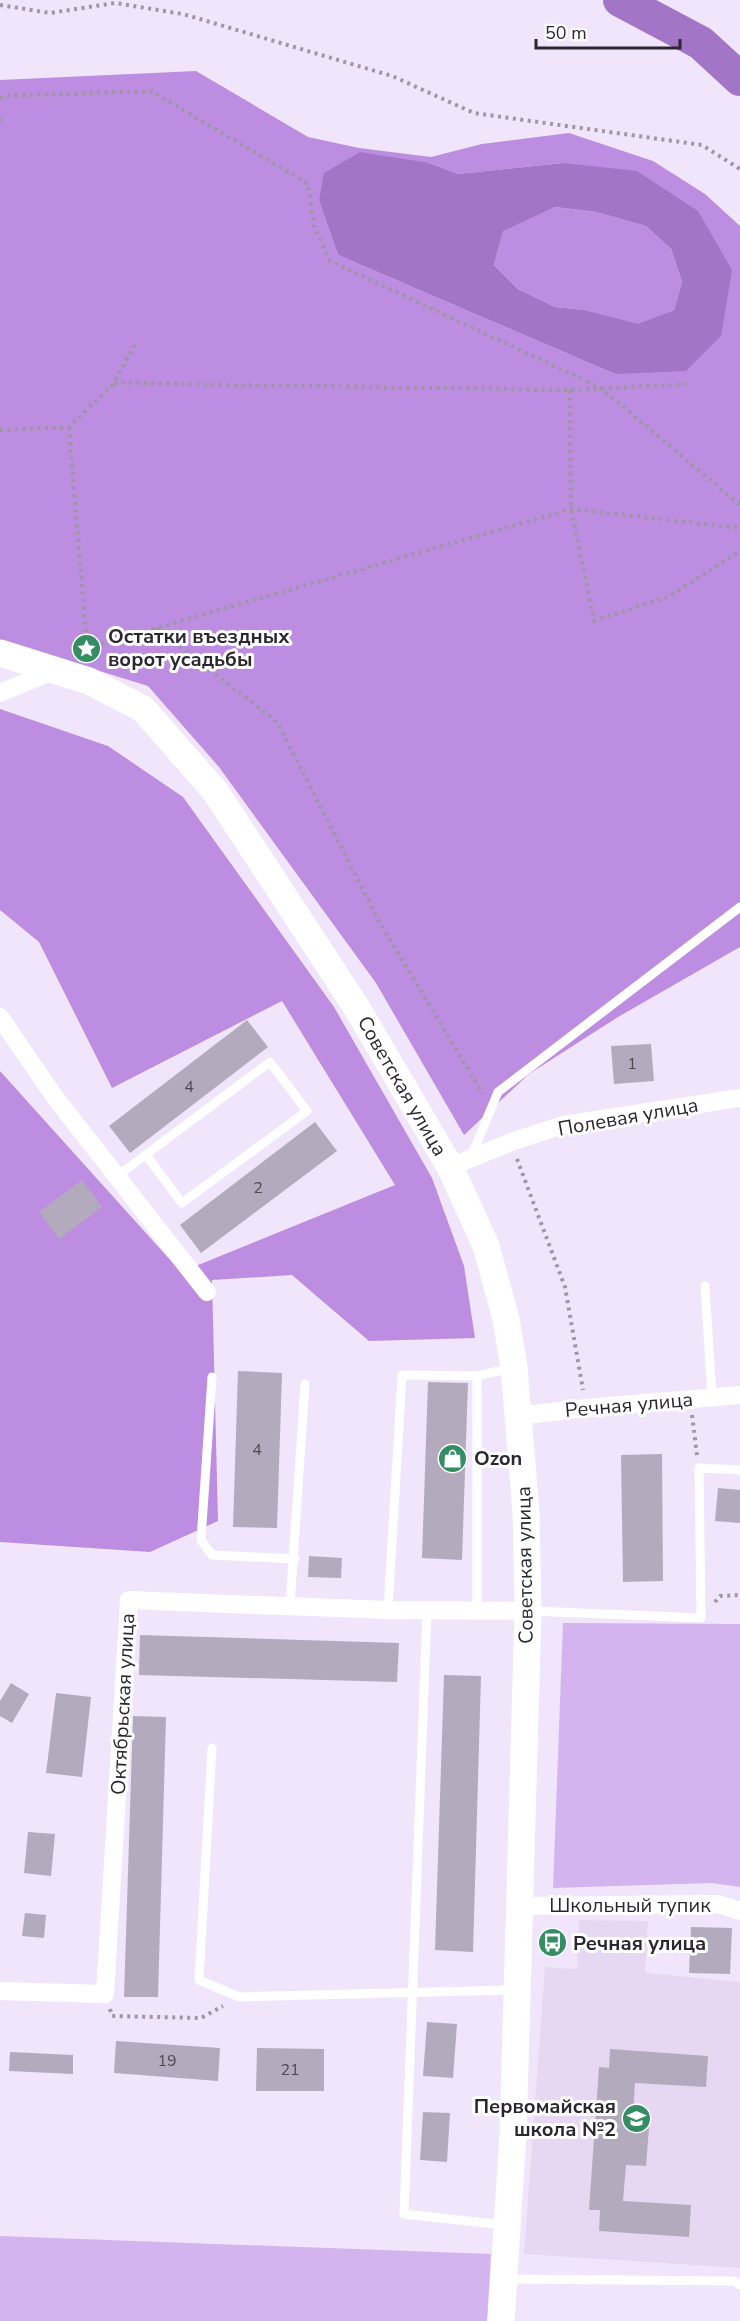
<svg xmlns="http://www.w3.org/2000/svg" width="740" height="2321" font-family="'Nunito Sans',sans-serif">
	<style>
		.built { fill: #e6d8f3 }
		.green { fill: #d4b4ef }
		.forest { fill: #bc8de1; fill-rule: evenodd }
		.water { fill: #a375c7; fill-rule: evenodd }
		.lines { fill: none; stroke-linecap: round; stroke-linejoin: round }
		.river { stroke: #a375c7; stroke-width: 34 }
		.building { fill: #b4aabd }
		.path { stroke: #9e96a5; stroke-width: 4; stroke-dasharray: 3 4.5; stroke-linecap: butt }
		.lane { stroke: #fff; stroke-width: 9 }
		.street { stroke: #fff; stroke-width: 18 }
		.secondary { stroke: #fff; stroke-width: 27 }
		.labels { text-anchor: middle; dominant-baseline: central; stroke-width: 6; stroke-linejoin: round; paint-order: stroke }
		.number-label { font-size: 16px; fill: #4d4852 }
		.poi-label { font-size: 20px; font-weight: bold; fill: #2b272f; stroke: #fff; text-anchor: start }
		.street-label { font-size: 20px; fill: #2b272f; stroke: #fff }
	</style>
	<rect width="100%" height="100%" fill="#f0e5fa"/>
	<path class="built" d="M 579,1920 L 648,1921 L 645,1973 L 740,1982 L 740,2268 L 524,2254 L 545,1967 L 577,1969 Z"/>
	<path class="green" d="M 563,1623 L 740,1624 L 740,1887 L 712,1883 L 553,1888 Z
		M 0,2236 L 491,2254 L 487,2321 L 0,2321 Z"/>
	<path class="forest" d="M 196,71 L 308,137 L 359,148 L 431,157 L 482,144 L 569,133 L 653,161 L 705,194 L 740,226 L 740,947 L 618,1017 L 529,1074 L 464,1135 L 376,983 L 219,767 L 148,686 L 0,640 L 0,80 ZM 429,163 L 458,174 L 563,163 L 732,270 L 615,374 L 338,255 L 319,201 Z
		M 555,207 L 596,212 L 646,226 L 671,249 L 682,282 L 674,310 L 638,325 L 585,310 L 555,307 L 518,289 L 494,265 L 503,230 Z
		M 0,709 L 108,746 L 183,797 L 334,1007 L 432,1178 L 464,1266 L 475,1338 L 369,1341 L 292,1275 L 212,1280 L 218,1521 L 150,1552 L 0,1542 L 0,1071 L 181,1272 L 395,1185 L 282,1001 L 112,1088 L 39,942 L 0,910 Z"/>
	<path class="water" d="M 360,152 L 429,163 L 458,174 L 563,163 L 637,171 L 698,211 L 732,270 L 721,336 L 686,371 L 615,374 L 338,255 L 319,201 L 324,173 ZM 555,207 L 596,212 L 646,226 L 671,249 L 682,282 L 674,310 L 638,324 L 585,310 L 555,307 L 518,289 L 494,265 L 503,231 Z"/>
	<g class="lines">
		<path class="river" d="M 620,0 L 701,43 L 740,79"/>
	</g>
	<path class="building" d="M 247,1020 L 268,1047 L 130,1153 L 109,1126 Z
		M 651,1044 L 654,1081 L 614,1084 L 611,1046 Z
		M 315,1122 L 337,1151 L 201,1253 L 180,1225 Z
		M 82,1180 L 102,1207 L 59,1239 L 39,1212 Z
		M 238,1371 L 282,1373 L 277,1528 L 233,1527 Z
		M 428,1382 L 468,1383 L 462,1560 L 422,1558 Z
		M 662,1454 L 663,1581 L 623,1582 L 621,1455 Z
		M 718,1488 L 740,1490 L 740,1523 L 715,1521 Z
		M 309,1556 L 342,1558 L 341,1578 L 308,1577 Z
		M 140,1635 L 399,1643 L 397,1682 L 139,1675 Z
		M 444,1675 L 481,1676 L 473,1952 L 435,1950 Z
		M 11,1683 L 29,1694 L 12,1723 L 0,1716 L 0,1701 Z
		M 56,1693 L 91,1697 L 82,1777 L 46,1773 Z
		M 133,1716 L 166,1717 L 158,1997 L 124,1997 Z
		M 28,1832 L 55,1834 L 51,1876 L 24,1873 Z
		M 25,1913 L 46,1915 L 44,1938 L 22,1936 Z
		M 691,1927 L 732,1928 L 730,1974 L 689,1973 Z
		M 427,2022 L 457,2024 L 453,2078 L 423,2076 Z
		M 116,2041 L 220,2048 L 218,2081 L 114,2073 Z
		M 257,2048 L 324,2049 L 324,2091 L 256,2091 Z
		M 610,2049 L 708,2056 L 706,2087 L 635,2083 L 633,2114 L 650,2115 L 646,2166 L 626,2165 L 623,2201 L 691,2205 L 689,2237 L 599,2231 L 600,2210 L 589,2210 L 599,2067 L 609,2068 Z
		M 10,2052 L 73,2055 L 73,2074 L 9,2071 Z
		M 423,2112 L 450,2113 L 447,2162 L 420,2160 Z"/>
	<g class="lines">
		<path class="path" d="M 0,5 L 50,13 L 115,3 L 183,14 L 392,76 L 474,113 L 702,145 L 740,169
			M 0,98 L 6,96 L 151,91 L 308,184 L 314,226 L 330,261 L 601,388 L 740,505
			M 0,120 L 2,120
			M 114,383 L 570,390 L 687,384
			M 570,390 L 571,509 L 594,621 L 668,597 L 740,551
			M 69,427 L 88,659
			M 0,430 L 69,427 L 114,383 L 135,344
			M 156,628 L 277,722 L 381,925 L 483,1094
			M 87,648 L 571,509 L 740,528
			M 517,1159 L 565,1287 L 583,1390
			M 692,1415 L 697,1455
			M 715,1602 L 720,1596 L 740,1595
			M 110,2009 L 112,2016 L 201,2018 L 223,2006"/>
		<path class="lane" d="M 471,1157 L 498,1092 L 740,907
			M 116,1177 L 270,1062 L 307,1111 L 182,1203 L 146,1155
			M 705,1286 L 712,1397
			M 212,1377 L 201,1540 L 212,1555 L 295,1559
			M 290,1605 L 305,1384
			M 388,1610 L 402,1375 L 477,1376 L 512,1368
			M 427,1610 L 404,2214 L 504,2225
			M 477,1611 L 477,1376
			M 531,1611 L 701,1618 L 699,1468 L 740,1470
			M 212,1748 L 199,1980 L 239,1997 L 514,1990
			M 507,2279 L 734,2281 L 740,2285"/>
		<path class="street" d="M 0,693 L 56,670
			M 0,1017 L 54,1096 L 207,1292
			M 450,1167 L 511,1142 L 563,1125 L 740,1098
			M 517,1416 L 586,1408 L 740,1395
			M 520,1906 L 718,1904 L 740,1911
			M 0,1991 L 105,1994 L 129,1600 L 388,1610 L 528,1611"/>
		<path class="secondary" d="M 0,653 L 89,681 L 143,709 L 215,791 L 357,1008 L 450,1167 L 486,1246 L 506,1319 L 514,1367 L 526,1512 L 528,1611 L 513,2135 L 501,2321"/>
	</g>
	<defs>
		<symbol id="sight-disc" viewBox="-11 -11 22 22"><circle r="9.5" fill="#358e63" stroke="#fff"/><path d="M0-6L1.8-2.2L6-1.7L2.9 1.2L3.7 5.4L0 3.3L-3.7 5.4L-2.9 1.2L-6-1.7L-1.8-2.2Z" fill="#fff"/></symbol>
		<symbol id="shop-disc" viewBox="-11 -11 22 22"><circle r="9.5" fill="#358e63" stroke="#fff"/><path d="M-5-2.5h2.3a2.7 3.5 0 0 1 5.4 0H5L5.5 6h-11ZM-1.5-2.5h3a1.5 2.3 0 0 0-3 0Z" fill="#fff"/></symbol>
		<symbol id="bus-disc" viewBox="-11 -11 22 22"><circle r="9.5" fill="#358e63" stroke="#fff"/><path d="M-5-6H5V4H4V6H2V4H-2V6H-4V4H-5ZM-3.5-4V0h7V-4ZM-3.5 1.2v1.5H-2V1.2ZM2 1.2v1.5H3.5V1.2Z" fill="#fff"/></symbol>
		<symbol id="school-disc" viewBox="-11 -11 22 22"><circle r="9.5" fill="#358e63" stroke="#fff"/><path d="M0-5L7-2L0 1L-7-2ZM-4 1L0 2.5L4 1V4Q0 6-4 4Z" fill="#fff"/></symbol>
	</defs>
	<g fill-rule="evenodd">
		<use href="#sight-disc" x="70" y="632" width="33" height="33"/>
		<use href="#shop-disc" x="436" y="1442" width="33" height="33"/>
		<use href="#bus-disc" x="536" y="1926" width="33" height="33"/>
		<use href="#school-disc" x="620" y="2102" width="33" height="33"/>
	</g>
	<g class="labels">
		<g class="number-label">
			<text x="632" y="1064">1</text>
			<text x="189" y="1087">4</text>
			<text x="258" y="1188">2</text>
			<text x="257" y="1450">4</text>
			<text x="167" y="2061">19</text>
			<text x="290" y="2070">21</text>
		</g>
		<g class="poi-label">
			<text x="108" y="636">Остатки въездных<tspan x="108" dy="23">ворот усадьбы</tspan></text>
			<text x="474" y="1458">Ozon</text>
			<text x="573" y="1943">Речная улица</text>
			<text x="616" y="2106" text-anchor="end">Первомайская<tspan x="616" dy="23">школа №2</tspan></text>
		</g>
		<g class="street-label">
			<text transform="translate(402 1086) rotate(60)">Советская улица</text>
			<text transform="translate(628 1117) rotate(-10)">Полевая улица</text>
			<text transform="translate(629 1405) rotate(-5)">Речная улица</text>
			<text transform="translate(525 1565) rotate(-91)">Советская улица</text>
			<text transform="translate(123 1704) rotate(-87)">Октябрьская улица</text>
			<text x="630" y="1905">Школьный тупик</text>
		</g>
	</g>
	<path d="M536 39v9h144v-9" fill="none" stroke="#2b272f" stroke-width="3"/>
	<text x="545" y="39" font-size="18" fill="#2b272f" stroke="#ffffff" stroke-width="4.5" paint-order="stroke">50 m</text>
</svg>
